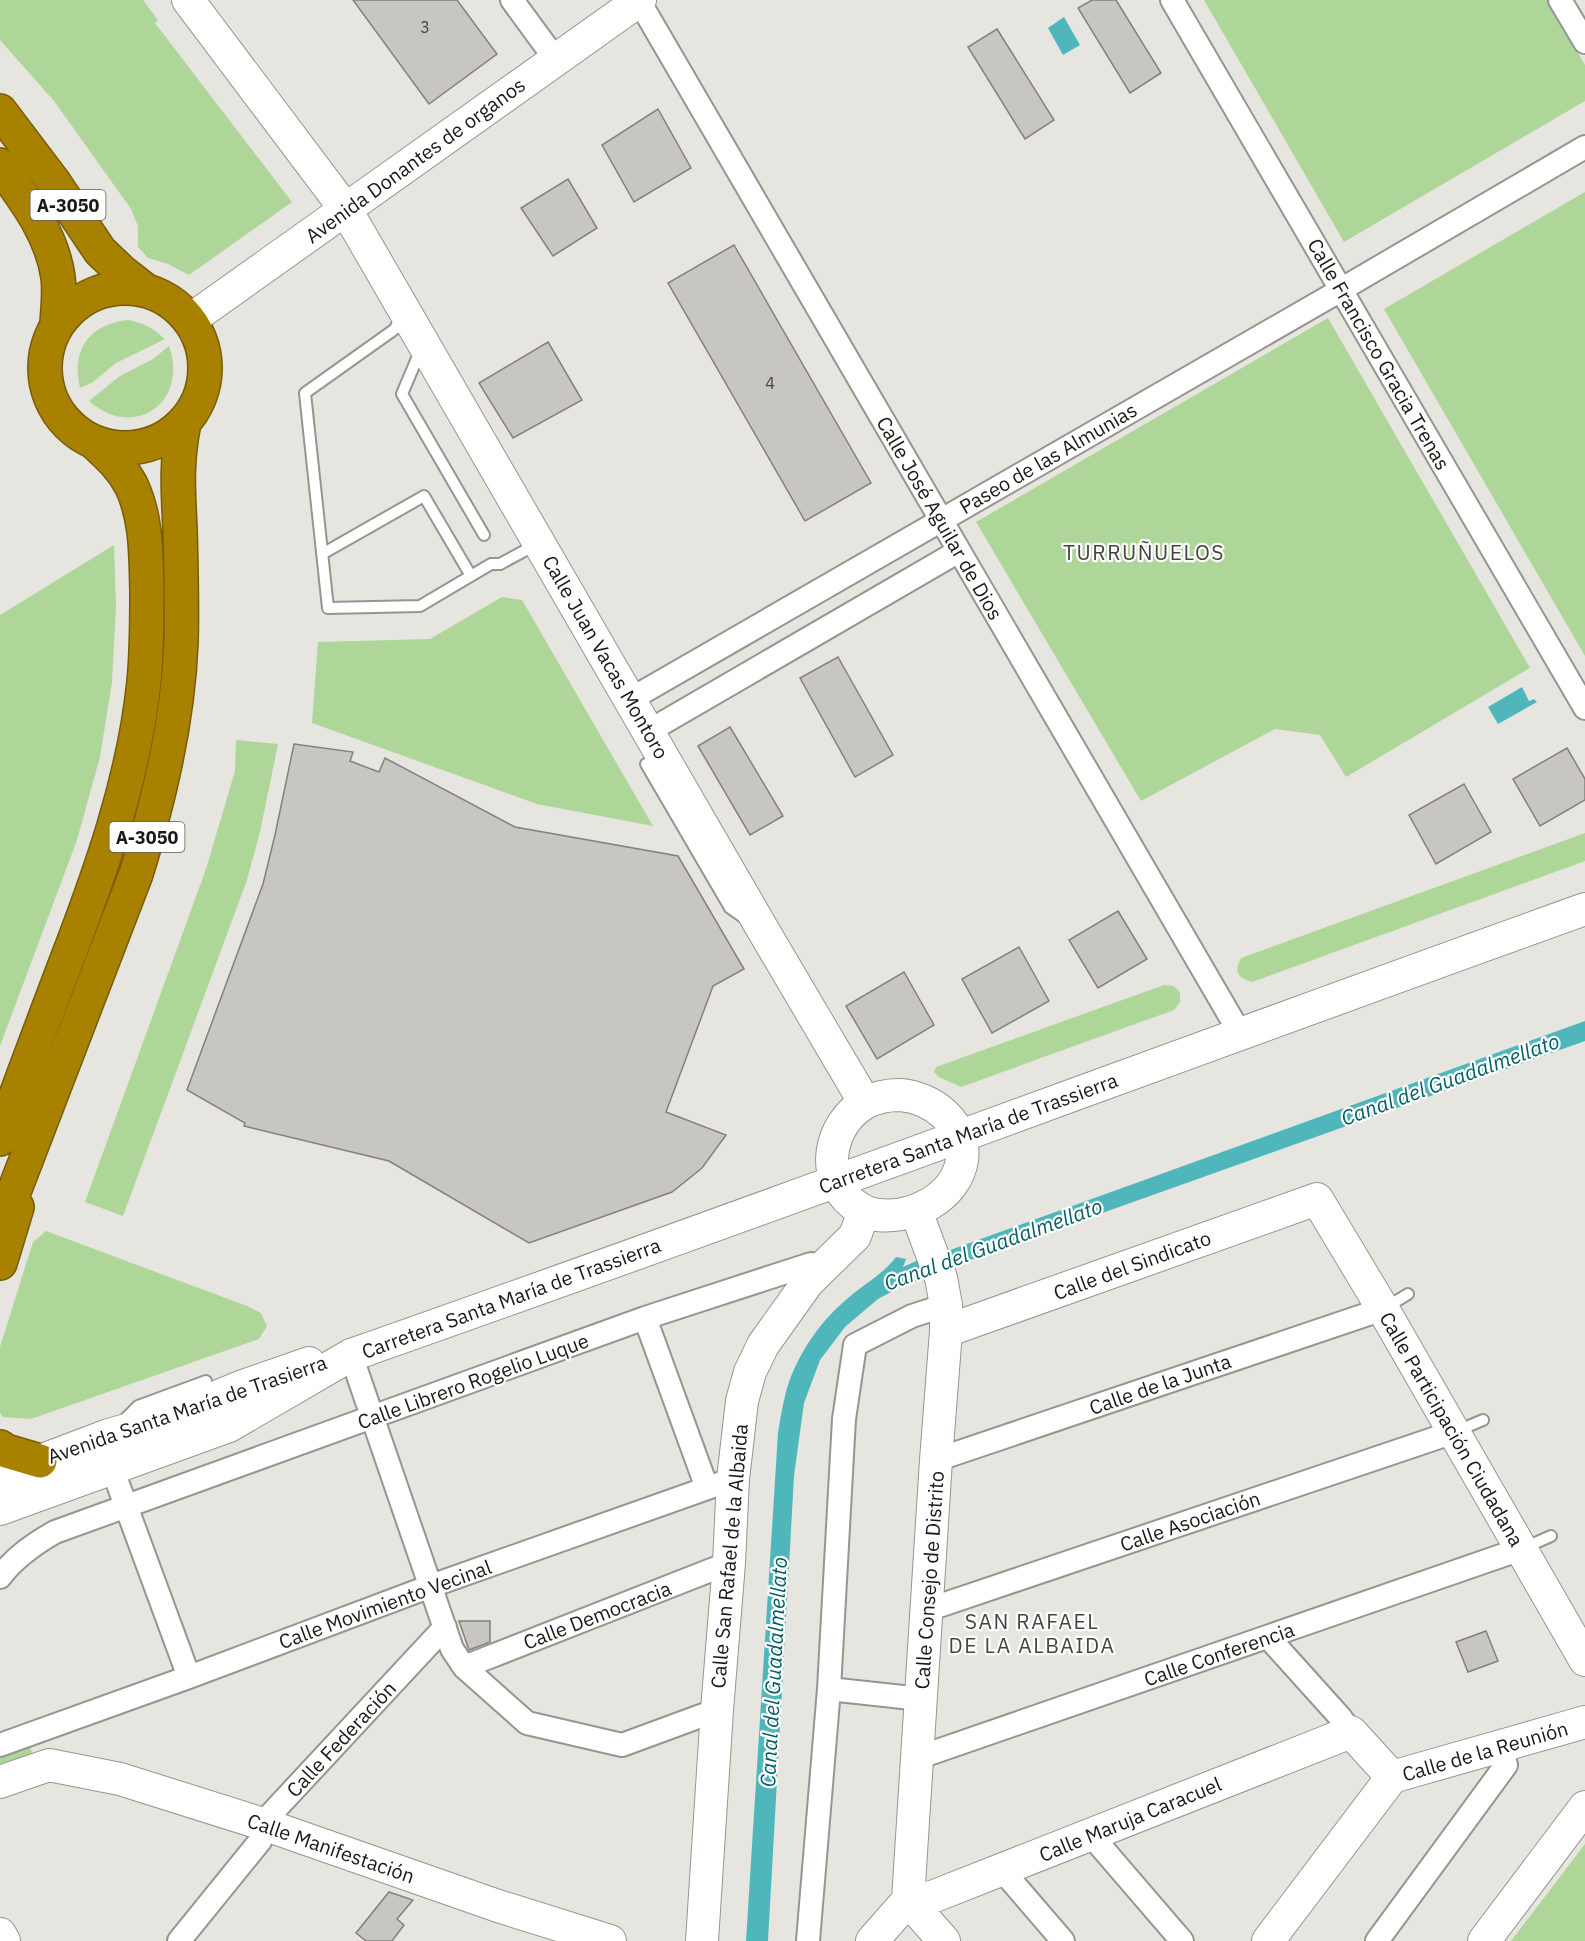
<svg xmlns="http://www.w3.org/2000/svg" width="1585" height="1941" font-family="'IBM Plex Sans',sans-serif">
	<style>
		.green { fill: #afd699 }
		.water { fill: #4fb7bc }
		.building { fill: #c8c6c0; stroke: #83817b; stroke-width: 1.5 }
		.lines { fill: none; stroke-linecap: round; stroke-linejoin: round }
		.lane-casing { stroke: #979590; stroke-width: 14 }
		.street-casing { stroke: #979590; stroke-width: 26 }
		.secondary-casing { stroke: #979590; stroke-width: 34 }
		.highway-casing { stroke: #775d08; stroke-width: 36 }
		.lane { stroke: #fff; stroke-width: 10 }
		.street { stroke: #fff; stroke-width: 22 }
		.secondary { stroke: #fff; stroke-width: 32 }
		.highway { stroke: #a98100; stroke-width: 33 }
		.labels { text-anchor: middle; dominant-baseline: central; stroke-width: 4.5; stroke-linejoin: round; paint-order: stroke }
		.number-label { font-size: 16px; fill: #464441 }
		.shield { fill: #fff; stroke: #5f5e5d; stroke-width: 1.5 }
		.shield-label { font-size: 18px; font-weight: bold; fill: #1a1917 }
		.street-label { font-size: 20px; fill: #1a1917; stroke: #fff }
		.neighbourhood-label { font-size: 21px; letter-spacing: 1.5px; fill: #45443f; stroke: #fff }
		.water-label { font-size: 21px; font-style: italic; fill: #005f63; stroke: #fff }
	</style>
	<rect width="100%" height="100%" fill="#e7e5df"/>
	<path class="green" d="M 0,0 L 143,0 L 158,20 L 155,23 L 292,202 L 189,275 L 168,264 L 148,258 L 138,247 L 138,226 L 131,209 L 54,101 L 0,40 Z
		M 1204,0 L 1548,0 L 1585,65 L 1585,101 L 1344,242 Z
		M 1585,192 L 1585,656 L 1384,309 Z
		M 1328,318 L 1530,668 L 1346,777 L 1320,735 L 1275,729 L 1141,801 L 976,522 Z
		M 128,320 C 144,323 153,328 165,339 L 116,363 L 93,382 L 80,388 C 71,350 89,324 128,320 Z
		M 169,346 C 189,402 134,441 89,401 L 120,376 L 153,359 Z
		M 114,545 L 116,607 L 112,682 L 100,757 L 77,840 L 0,1046 L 0,615 Z
		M 502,597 L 522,600 L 653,826 L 537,804 L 312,723 L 318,642 L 430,639 Z
		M 236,740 L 278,744 L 260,832 L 247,880 L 123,1216 L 85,1202 L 206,869 L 235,771 Z
		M 1585,833 L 1585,861 L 1252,982 C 1237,978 1234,971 1241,958 Z
		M 1164,985 L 1174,986 L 1180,993 L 1180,1002 L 1174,1010 L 961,1087 L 939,1077 L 934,1072 L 936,1067 Z
		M 46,1231 L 247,1306 L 261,1313 L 267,1326 L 259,1339 L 31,1419 L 3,1417 L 0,1413 L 0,1347 L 33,1242 Z
		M 29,1743 L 36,1765 L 0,1779 L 0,1754 Z
		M 1585,1844 L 1585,1941 L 1511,1941 Z"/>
	<path class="water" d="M 1064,17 L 1080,45 L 1063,55 L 1048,28 Z
		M 1522,687 L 1529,701 L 1534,699 L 1537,702 L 1498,724 L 1488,707 Z
		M 1585,1021 L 1585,1041 L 948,1268 L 942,1253 Z
		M 896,1257 L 906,1259 L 903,1267 L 923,1258 L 928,1277 L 904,1285 L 878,1299 L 845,1327 L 820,1360 L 804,1403 L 794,1476 L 768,1941 L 746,1941 L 778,1433 C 780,1421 782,1408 785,1396 C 794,1359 818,1323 847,1299 C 865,1283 881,1276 896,1257 Z"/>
	<path class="building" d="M 353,0 L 457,0 L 497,54 L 429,104 Z
		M 1092,0 L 1116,0 L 1161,73 L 1130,93 L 1078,8 Z
		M 997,29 L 1054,120 L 1025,139 L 968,47 Z
		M 658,109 L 691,168 L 634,202 L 602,145 Z
		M 568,179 L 597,228 L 553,256 L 521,208 Z
		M 734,245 L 871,483 L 805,521 L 668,283 Z
		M 548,342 L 582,400 L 513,438 L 479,383 Z
		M 838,657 L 893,755 L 855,777 L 800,678 Z
		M 730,727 L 783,816 L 750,835 L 698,746 Z
		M 294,744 L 353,752 L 350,761 L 379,772 L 385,758 L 515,827 L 678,856 L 744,969 L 713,986 L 666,1112 L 726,1135 L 702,1168 L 672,1192 L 529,1243 L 389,1161 L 244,1126 L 245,1123 L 187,1090 L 263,884 L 275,835 Z
		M 1567,748 L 1585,779 L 1585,800 L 1540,826 L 1513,779 Z
		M 1464,784 L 1491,832 L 1436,864 L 1409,815 Z
		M 1118,911 L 1147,959 L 1098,988 L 1069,940 Z
		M 1019,947 L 1049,1001 L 992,1033 L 962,979 Z
		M 904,972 L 934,1025 L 877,1059 L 846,1006 Z
		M 459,1621 L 490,1621 L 490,1642 L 469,1650 Z
		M 1486,1631 L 1498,1661 L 1468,1672 L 1456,1642 Z
		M 389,1892 L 413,1900 L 397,1919 L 404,1925 L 392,1941 L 366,1941 L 356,1933 Z"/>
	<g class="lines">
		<defs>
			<path id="lane" d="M 401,316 L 395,329 L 305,393 L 328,608 L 420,606 L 491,564 L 500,564 L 537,544
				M 421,349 L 402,394 L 484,535
				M 322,554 L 424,496 L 471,576
				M 646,764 L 730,908 L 743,917
				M 1385,1308 L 1408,1294
				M 124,1420 L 138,1406 L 206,1381
				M 1457,1431 L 1483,1420
				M 90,1460 L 134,1443
				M 1524,1548 L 1551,1536"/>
			<path id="street" d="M 512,0 L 556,60
				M 1172,0 L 1585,708
				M 1560,0 L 1585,42
				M 639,1 L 1241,1035
				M 1342,289 L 1585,147
				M 631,699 L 1341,290
				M 649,731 L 959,551
				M 645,1318 L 707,1488
				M 351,1355 L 452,1649 L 464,1667 L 527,1723 L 622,1745 L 717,1710
				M 936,1460 L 1383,1309
				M 112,1468 L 189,1677
				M 0,1577 C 15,1557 34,1544 55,1532 L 645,1318 L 811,1264 L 819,1272
				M 927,1610 L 1454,1432
				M 1268,1637 L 1340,1717 L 1351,1732
				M 464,1667 L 729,1563
				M 829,1689 L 921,1699
				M 0,1745 L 189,1677 L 431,1586 L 733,1479
				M 917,1758 L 1521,1549
				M 1090,1834 L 1182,1941
				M 1002,1870 L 1063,1941
				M 179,1941 L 260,1841 L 271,1814 L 445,1627
				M 808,1941 L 829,1689 L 844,1419 L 855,1345 L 912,1316 L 946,1305
				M 1377,1941 L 1506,1765 L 1501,1746"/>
			<path id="secondary" d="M 188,0 L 346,210 L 360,234 L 763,930 L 865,1103
				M 190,320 L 640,0
				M 900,1095 C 932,1097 967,1124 962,1160 C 956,1198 912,1219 878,1215 C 869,1214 861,1210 853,1204 C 819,1177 829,1124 865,1103 C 876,1097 888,1095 900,1095 Z
				M 946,1331 L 1317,1199 L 1383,1309 L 1585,1660
				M 0,1476 L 109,1435 L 151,1423 L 175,1414 L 243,1386 L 309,1363
				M 0,1509 L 229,1426 L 351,1355 L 360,1352 C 770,1208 1176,1056 1585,909
				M 1392,1777 L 1585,1722
				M 0,1782 L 49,1765 L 120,1779 L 266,1825 L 498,1906 L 610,1941
				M 908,1900 L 932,1897 L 1351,1732 L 1392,1777
				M 908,1900 L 944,1941
				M 0,1934 L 4,1941
				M 702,1941 L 717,1710 L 729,1563 L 733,1479 L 742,1401 L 750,1372 L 763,1345 L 808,1282 L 855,1236 L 864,1211
				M 872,1941 L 908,1900 L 936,1460 L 946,1331 L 946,1305 L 941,1278 L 916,1211
				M 1268,1941 L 1392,1777
				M 1484,1941 L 1585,1807"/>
			<path id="highway" d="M 0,111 L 53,181 L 100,251 L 122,272 L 145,290
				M 0,165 C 24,198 52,234 58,277 C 60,292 58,308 57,323
				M45 368a80 80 0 1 1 160 0a80 80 0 1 1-160 0Z
				M 0,1139 C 21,1081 43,1023 65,965 C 100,874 134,780 144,682 C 147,652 147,622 147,592 C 146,556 147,518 131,485 C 122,468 110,457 96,444
				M 0,1228 L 136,874 C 159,799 178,721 181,642 C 182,604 181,566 180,528 C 178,489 176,461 184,423
				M 0,1263 L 17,1207
				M 0,1447 L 6,1451 L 40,1461"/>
		</defs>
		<use href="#lane" class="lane-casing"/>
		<use href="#street" class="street-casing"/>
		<use href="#secondary" class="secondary-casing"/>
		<use href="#highway" class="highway-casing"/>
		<use href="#lane" class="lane"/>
		<use href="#street" class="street"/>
		<use href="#secondary" class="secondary"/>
		<use href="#highway" class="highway"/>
	</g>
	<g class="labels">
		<g class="number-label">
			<text x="425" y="27">3</text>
			<text x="770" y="383">4</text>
		</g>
		<g class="shield">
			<rect x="30.5" y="190" width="75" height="30" rx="4.5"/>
			<rect x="109.5" y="822" width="75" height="30" rx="4.5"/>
		</g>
		<g class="shield-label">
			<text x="68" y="205">A-3050</text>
			<text x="147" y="837">A-3050</text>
		</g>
		<g class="street-label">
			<text transform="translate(415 160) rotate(-36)">Avenida Donantes de organos</text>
			<text transform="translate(1379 354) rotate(60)">Calle Francisco Gracia Trenas</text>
			<text transform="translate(1048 458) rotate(-30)">Paseo de las Almunias</text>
			<text transform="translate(940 518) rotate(60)">Calle José Aguilar de Dios</text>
			<text transform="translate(606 657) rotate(60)">Calle Juan Vacas Montoro</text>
			<text transform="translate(968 1133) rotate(-20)">Carretera Santa María de Trassierra</text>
			<text transform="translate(1132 1265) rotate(-20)">Calle del Sindicato</text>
			<text transform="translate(511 1298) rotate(-20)">Carretera Santa María de Trassierra</text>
			<text transform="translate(473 1381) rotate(-20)">Calle Librero Rogelio Luque</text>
			<text transform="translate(1160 1384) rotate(-19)">Calle de la Junta</text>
			<text transform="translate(187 1409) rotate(-19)">Avenida Santa María de Trasierra</text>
			<text transform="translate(1452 1429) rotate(60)">Calle Participación Ciudadana</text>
			<text transform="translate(1190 1521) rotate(-19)">Calle Asociación</text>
			<text transform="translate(729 1556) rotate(-85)">Calle San Rafael de la Albaida</text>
			<text transform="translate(929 1580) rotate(-86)">Calle Consejo de Distrito</text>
			<text transform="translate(385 1604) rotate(-20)">Calle Movimiento Vecinal</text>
			<text transform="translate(597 1615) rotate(-21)">Calle Democracia</text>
			<text transform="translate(1219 1654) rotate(-19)">Calle Conferencia</text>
			<text transform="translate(341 1739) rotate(-47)">Calle Federación</text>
			<text transform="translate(1485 1751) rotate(-16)">Calle de la Reunión</text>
			<text transform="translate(1130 1819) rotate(-22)">Calle Maruja Caracuel</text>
			<text transform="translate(331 1848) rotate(19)">Calle Manifestación</text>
		</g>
		<g class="neighbourhood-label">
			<text x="1144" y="552">TURRUÑUELOS</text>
			<text x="1032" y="1621">SAN RAFAEL<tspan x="1032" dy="24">DE LA ALBAIDA</tspan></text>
		</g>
		<g class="water-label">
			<text transform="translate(1450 1079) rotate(-20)">Canal del Guadalmellato</text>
			<text transform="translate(993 1244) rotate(-20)">Canal del Guadalmellato</text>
			<text transform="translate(773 1672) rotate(-87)">Canal del Guadalmellato</text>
		</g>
	</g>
</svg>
